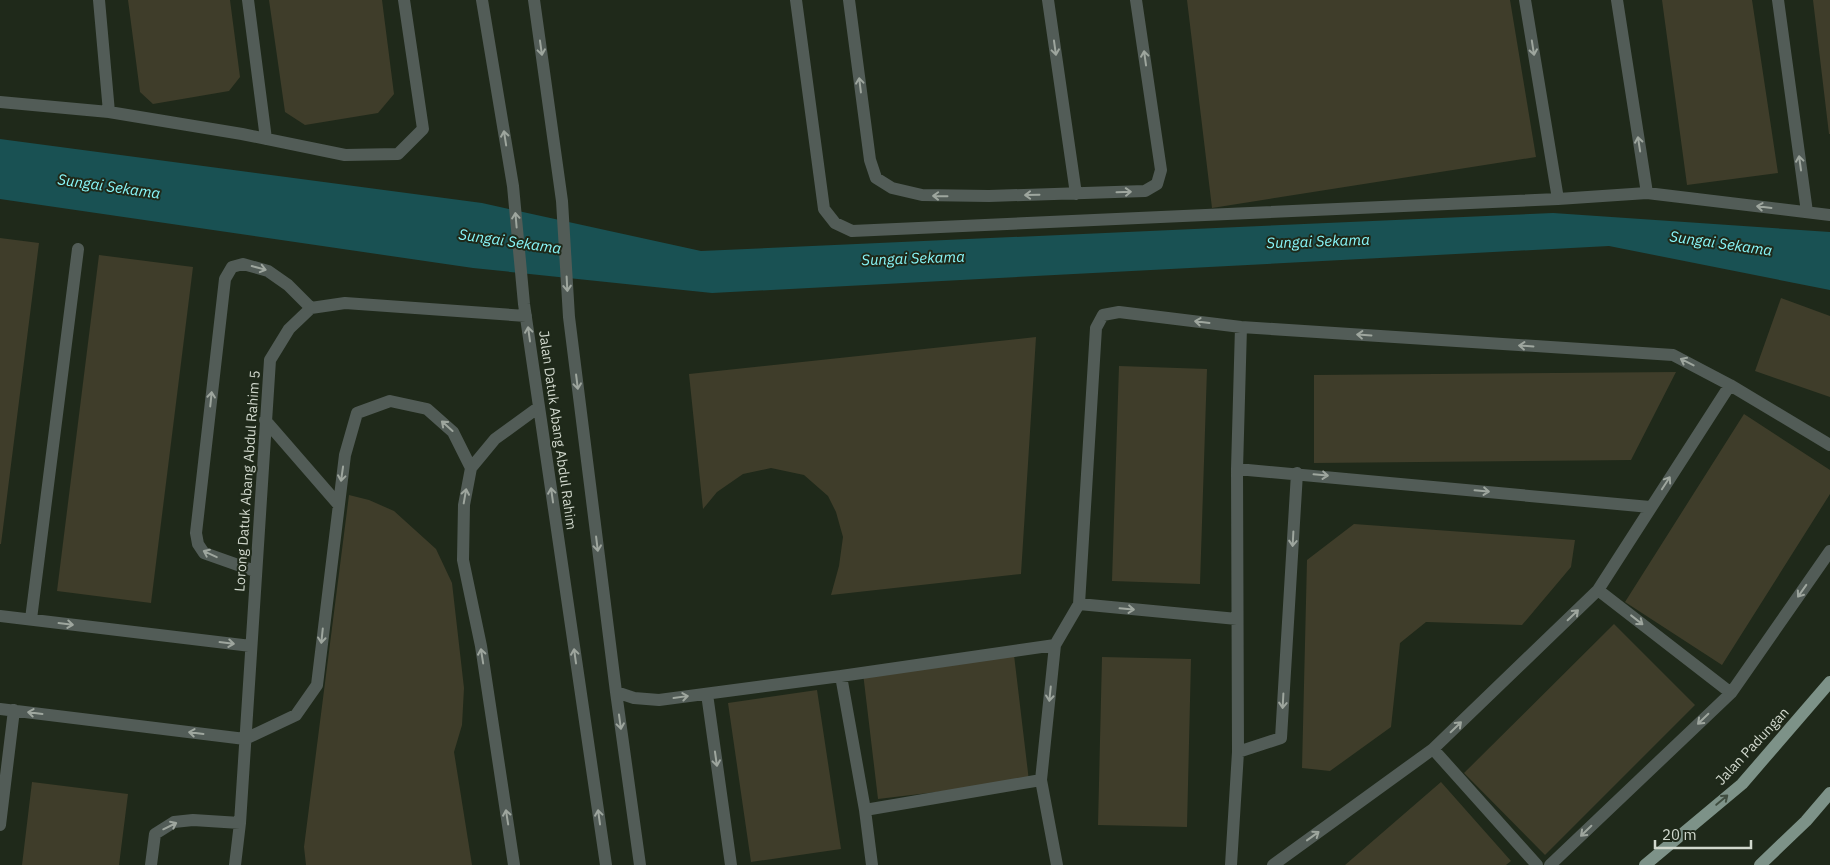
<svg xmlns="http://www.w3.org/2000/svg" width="1830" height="865" font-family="'IBM Plex Sans',sans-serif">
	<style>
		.water { fill: #195153 }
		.building { fill: #3f3d2a }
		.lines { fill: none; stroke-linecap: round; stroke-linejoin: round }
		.minor { stroke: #525c57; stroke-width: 12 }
		.major { stroke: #7d9288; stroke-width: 12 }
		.oneway { stroke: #9ea69e }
		.oneway2 { stroke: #404e40 }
		.labels { text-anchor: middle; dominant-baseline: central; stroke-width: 4; stroke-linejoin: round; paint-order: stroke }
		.street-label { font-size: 14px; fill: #d1d8cd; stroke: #1f291a }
		.water-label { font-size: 15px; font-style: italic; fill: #89f7fa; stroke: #1f291a }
	</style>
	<rect width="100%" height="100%" fill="#1f291a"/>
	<path class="water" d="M 0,139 L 482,203 L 701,251 L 1553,213 L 1830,232 L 1830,290 L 1609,246 L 712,293 L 473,268 L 0,199 Z"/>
	<path class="building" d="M 128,0 L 230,0 L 240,77 L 229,91 L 153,104 L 140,92 Z
		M 269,0 L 382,0 L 394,94 L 378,113 L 305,125 L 285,112 Z
		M 1187,0 L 1510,0 L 1536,157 L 1212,208 Z
		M 1662,0 L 1752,0 L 1778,173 L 1687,185 Z
		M 1813,0 L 1830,0 L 1830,134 L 1829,134 Z
		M 0,238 L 39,243 L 1,544 L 0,544 Z
		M 99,255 L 193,267 L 151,603 L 57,591 Z
		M 1781,298 L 1830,316 L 1830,397 L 1755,371 Z
		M 1036,337 L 1021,574 L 831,595 L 839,566 L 843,537 L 836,512 L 828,496 L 804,475 L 771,468 L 743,474 L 717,492 L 703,509 L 689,374 Z
		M 1119,366 L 1207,369 L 1200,584 L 1112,581 Z
		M 1676,372 L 1631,460 L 1314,463 L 1314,375 Z
		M 1744,414 L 1830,470 L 1830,494 L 1722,665 L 1625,602 Z
		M 349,495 L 369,500 L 394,511 L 436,549 L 452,583 L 464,688 L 462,725 L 454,752 L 472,865 L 306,865 L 304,847 Z
		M 1354,524 L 1575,540 L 1571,567 L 1522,625 L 1426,622 L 1400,643 L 1391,727 L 1330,771 L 1302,768 L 1307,560 Z
		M 1614,624 L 1695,705 L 1545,855 L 1464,773 Z
		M 1014,655 L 1029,781 L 878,799 L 863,673 Z
		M 1102,657 L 1191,659 L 1187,827 L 1098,825 Z
		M 817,690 L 841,849 L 751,862 L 728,703 Z
		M 32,782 L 128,794 L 119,865 L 22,865 Z
		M 1441,782 L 1511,861 L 1506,865 L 1345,865 Z"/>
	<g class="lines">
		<path class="minor" d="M 99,0 L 109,112
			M 248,0 L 266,139
			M 482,0 L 513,186 L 524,304 L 606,865
			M 534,0 L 562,201 L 569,317 L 616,692 L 640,865
			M 796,0 L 824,209 L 835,223 L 852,231 L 1558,199 L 1647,193 L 1830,215
			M 849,0 L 870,160 L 876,178 L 892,188 L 922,195 L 989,196 L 1145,191 L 1157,184 L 1161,170 L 1136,0
			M 1048,0 L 1076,194
			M 1525,0 L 1558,199
			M 1617,0 L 1647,193
			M 1778,0 L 1807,212
			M 0,102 L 109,112 L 242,134 L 345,155 L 398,154 L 423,129 L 404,0
			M 265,420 L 338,504
			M 1237,469 L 1650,507
			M 255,571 L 204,553 L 198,544 L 196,533 L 225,279 L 232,267 L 243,264 L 268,271 L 288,285 L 311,308
			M 1598,590 L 1731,693
			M 1079,604 L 1237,619
			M 0,616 L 251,646
			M 31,619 L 78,249
			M 841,676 L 865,810 L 872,865
			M 616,692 L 634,698 L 659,700 L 841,676 L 1055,645
			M 707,694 L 731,865
			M 0,709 L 245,739
			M 245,739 L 296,715 L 317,685 L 345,455 L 357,413 L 390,401 L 427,409 L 453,432 L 471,468
			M 1433,749 L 1537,865
			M 1238,752 L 1281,738 L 1297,473
			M 865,810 L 1041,780
			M 0,825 L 14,710
			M 151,865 L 155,834 L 174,822 L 193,820 L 240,823
			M 235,865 L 240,823 L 270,360 L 289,329 L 311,308 L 345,303 L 526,316
			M 514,865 L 481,646 L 463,560 L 464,505 L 471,468 L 495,439 L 539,407
			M 1057,865 L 1041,780 L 1055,645 L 1079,604 L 1096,328 L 1103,315 L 1119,312 L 1241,327 L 1673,355 L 1730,385 L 1830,445
			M 1231,865 L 1238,752 L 1237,469 L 1241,327
			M 1273,865 L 1433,749 L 1598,590 L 1730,385
			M 1550,865 L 1731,693 L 1830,551"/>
		<path class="major" d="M 1645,865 L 1742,784 L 1830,682
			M 1760,865 L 1806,821 L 1830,793"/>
	</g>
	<defs><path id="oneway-shaft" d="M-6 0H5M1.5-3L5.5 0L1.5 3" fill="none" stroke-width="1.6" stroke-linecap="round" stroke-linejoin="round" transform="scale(1.25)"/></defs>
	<g class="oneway">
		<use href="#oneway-shaft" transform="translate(541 48) rotate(82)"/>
		<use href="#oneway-shaft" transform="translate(1055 48) rotate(82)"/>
		<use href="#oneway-shaft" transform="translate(1533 48) rotate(81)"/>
		<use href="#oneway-shaft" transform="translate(1145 58) rotate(-98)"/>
		<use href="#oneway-shaft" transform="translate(860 85) rotate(-97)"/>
		<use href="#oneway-shaft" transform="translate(505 138) rotate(-99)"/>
		<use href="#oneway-shaft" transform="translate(1639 144) rotate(-99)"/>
		<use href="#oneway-shaft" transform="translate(1800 163) rotate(-98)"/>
		<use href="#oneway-shaft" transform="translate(1124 192) rotate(-2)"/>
		<use href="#oneway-shaft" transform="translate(1032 195) rotate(179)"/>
		<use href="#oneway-shaft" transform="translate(940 196) rotate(-179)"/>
		<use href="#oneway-shaft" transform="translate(1764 207) rotate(-173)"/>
		<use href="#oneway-shaft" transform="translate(516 220) rotate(-95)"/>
		<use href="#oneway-shaft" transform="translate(259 268) rotate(15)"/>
		<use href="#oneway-shaft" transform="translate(567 284) rotate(87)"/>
		<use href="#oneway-shaft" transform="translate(1202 322) rotate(-173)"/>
		<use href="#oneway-shaft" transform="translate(529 334) rotate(-98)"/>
		<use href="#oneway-shaft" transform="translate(1364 335) rotate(-176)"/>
		<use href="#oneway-shaft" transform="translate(1526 346) rotate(-176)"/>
		<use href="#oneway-shaft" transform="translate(1687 362) rotate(-153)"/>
		<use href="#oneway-shaft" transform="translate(577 382) rotate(83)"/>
		<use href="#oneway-shaft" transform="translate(211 399) rotate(-84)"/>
		<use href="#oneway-shaft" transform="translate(447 426) rotate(-138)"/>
		<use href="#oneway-shaft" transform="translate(342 474) rotate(98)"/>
		<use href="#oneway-shaft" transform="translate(1321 475) rotate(5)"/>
		<use href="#oneway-shaft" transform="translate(1666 483) rotate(-57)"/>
		<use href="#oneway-shaft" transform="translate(1482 491) rotate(5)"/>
		<use href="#oneway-shaft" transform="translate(552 495) rotate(-98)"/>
		<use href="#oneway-shaft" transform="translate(465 496) rotate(-80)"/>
		<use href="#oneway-shaft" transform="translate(1293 539) rotate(93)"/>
		<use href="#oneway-shaft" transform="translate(597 544) rotate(83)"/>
		<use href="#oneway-shaft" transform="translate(210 554) rotate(-155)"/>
		<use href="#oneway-shaft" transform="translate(1802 591) rotate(125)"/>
		<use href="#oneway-shaft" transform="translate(1127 609) rotate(5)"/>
		<use href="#oneway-shaft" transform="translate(1573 615) rotate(-44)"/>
		<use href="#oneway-shaft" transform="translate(1637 620) rotate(38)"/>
		<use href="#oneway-shaft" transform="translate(66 624) rotate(7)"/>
		<use href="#oneway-shaft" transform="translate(322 636) rotate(96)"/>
		<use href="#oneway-shaft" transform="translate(227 643) rotate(7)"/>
		<use href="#oneway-shaft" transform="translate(482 656) rotate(-99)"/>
		<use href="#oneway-shaft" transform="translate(575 656) rotate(-98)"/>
		<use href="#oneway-shaft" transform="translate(1050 694) rotate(96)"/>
		<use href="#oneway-shaft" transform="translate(681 697) rotate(-8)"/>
		<use href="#oneway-shaft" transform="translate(1283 701) rotate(93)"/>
		<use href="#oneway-shaft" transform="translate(35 713) rotate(-173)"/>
		<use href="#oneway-shaft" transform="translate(1703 719) rotate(136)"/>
		<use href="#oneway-shaft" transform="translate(620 722) rotate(82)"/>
		<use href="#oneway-shaft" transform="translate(1456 727) rotate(-44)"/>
		<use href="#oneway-shaft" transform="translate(196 733) rotate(-173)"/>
		<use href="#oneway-shaft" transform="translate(716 759) rotate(82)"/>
		<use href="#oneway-shaft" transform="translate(507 817) rotate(-99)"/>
		<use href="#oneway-shaft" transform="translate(599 817) rotate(-98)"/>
		<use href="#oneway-shaft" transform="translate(170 826) rotate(-26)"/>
		<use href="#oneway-shaft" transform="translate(1586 831) rotate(136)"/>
		<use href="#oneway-shaft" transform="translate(1313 836) rotate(-36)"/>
	</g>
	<use class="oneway2" href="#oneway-shaft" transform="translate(1722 800) rotate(-40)"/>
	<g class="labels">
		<g class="street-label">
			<text transform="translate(558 430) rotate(82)">Jalan Datuk Abang Abdul Rahim</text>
			<text transform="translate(247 481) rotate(-86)">Lorong Datuk Abang Abdul Rahim 5</text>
			<text transform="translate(1752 746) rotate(-47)">Jalan Padungan</text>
		</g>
		<g class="water-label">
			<text transform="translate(109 186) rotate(8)">Sungai Sekama</text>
			<text transform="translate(510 241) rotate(8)">Sungai Sekama</text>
			<text transform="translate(1318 241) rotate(-2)">Sungai Sekama</text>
			<text transform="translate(1721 243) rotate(8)">Sungai Sekama</text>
			<text transform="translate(913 258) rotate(-2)">Sungai Sekama</text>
		</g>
	</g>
	<path d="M1655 840v8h96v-8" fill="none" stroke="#d1d8cd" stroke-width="2.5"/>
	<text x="1662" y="840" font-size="15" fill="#d1d8cd" stroke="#1f291a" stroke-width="4" paint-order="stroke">20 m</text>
</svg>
